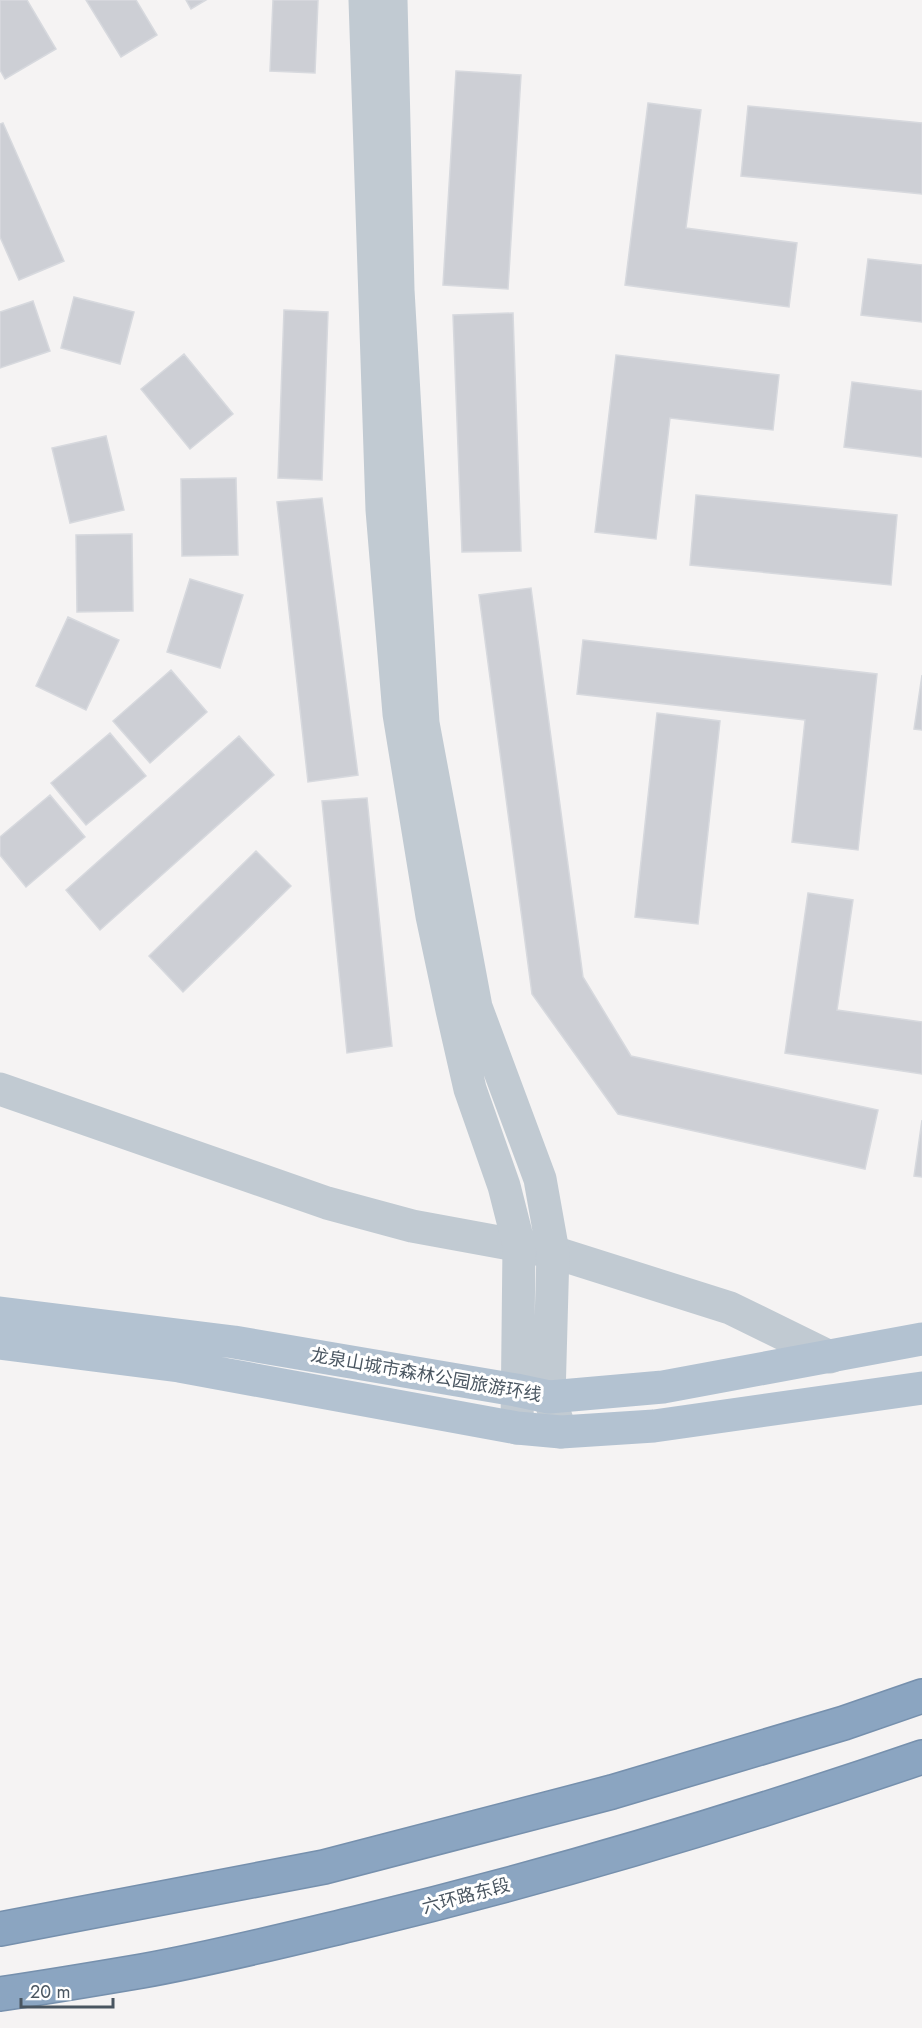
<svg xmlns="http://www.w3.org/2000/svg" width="922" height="2028" font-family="Jost,'Noto Sans SC',sans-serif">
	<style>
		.building { fill: #cdcfd5; stroke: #d7d9de; stroke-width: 1.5 }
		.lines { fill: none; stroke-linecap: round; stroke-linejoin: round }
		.motorway-casing { stroke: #7690ad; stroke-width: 36 }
		.minor { stroke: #c1cad2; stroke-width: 33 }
		.tertiary { stroke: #c1cad2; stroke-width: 33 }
		.primary { stroke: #b3c2d1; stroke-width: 33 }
		.motorway { stroke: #8ba5c1; stroke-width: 33 }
		.labels { text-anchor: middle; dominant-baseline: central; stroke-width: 6; stroke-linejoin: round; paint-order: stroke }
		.street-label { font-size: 18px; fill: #4a5661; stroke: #fff }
	</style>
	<rect width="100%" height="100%" fill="#f5f3f3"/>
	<path class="building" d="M 0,0 L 27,0 L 56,49 L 5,79 L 0,70 Z
		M 86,0 L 136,0 L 157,35 L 121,57 Z
		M 186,0 L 206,0 L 191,9 Z
		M 273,0 L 318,0 L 315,73 L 270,71 Z
		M 456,71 L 521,75 L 508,289 L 443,285 Z
		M 648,103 L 701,110 L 686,228 L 797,243 L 789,307 L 625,285 Z
		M 748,106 L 922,123 L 922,194 L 741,176 Z
		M 3,123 L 64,261 L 19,280 L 0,237 L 0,124 Z
		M 868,259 L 922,265 L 922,322 L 861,315 Z
		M 74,297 L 134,312 L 120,364 L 61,348 Z
		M 33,301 L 50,351 L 0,368 L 0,312 Z
		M 284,310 L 328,312 L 322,480 L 278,478 Z
		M 513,313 L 521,551 L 462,552 L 453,315 Z
		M 184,354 L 233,414 L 190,449 L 141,389 Z
		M 616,355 L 779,375 L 773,430 L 670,418 L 656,539 L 595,532 Z
		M 852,382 L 922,391 L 922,457 L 844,447 Z
		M 106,436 L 124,510 L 70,523 L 52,448 Z
		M 236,478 L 238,555 L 182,556 L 181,479 Z
		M 696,495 L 897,515 L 891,585 L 690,565 Z
		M 322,498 L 358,775 L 308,782 L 277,502 Z
		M 132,534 L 133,611 L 77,612 L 76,535 Z
		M 190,579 L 243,595 L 220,668 L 167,652 Z
		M 531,588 L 583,977 L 631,1056 L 878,1110 L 865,1169 L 618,1114 L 532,994 L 479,595 Z
		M 68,617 L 119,640 L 86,710 L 36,686 Z
		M 583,640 L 877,674 L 858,850 L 792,842 L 805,720 L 577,694 Z
		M 171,670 L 207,712 L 150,763 L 113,721 Z
		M 922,675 L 922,730 L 914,729 Z
		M 657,713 L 720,721 L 698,924 L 635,917 Z
		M 110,733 L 146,776 L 86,825 L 51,783 Z
		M 239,736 L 274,775 L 100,930 L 66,890 Z
		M 50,795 L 85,837 L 26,887 L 0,855 L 0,837 Z
		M 367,798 L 392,1046 L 347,1053 L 322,801 Z
		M 256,851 L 291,886 L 183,992 L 149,956 Z
		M 808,893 L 853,900 L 837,1010 L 922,1022 L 922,1074 L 785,1053 Z
		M 922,1120 L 922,1177 L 914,1176 Z"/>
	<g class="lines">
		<defs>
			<path id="motorway" d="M 0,1929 L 324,1867 L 612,1792 L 844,1723 L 922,1696
				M 0,1994 C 47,1987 95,1979 142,1971 C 214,1958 286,1940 357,1923 C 548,1877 736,1821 922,1757"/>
		</defs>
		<use href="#motorway" class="motorway-casing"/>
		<path class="minor" d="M 0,1089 L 327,1203 L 412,1226 L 553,1252 L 730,1308 L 830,1357"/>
		<path class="tertiary" d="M 365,0 L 382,510 L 399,714 L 432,916 L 452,1010 L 470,1089 L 504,1186 L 519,1245 L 517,1428
			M 391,0 L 398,290 L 423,723 L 476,1007 L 540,1179 L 553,1252 L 549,1397 L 561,1432"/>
		<path class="primary" d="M 0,1313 L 234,1342 L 516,1390 L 549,1397 L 663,1387 L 922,1339
			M 0,1343 L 179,1366 L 517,1428 L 561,1432 L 654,1426 L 922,1388"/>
		<use href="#motorway" class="motorway"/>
	</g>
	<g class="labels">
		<g class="street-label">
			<text transform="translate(426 1375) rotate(10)">龙泉山城市森林公园旅游环线</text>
			<text transform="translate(466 1896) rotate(-15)">六环路东段</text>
		</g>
	</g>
	<path d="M21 1998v9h92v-9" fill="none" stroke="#4a5661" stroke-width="3"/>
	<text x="30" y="1998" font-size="18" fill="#4a5661" stroke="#ffffff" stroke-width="4.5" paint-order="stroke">20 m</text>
</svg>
